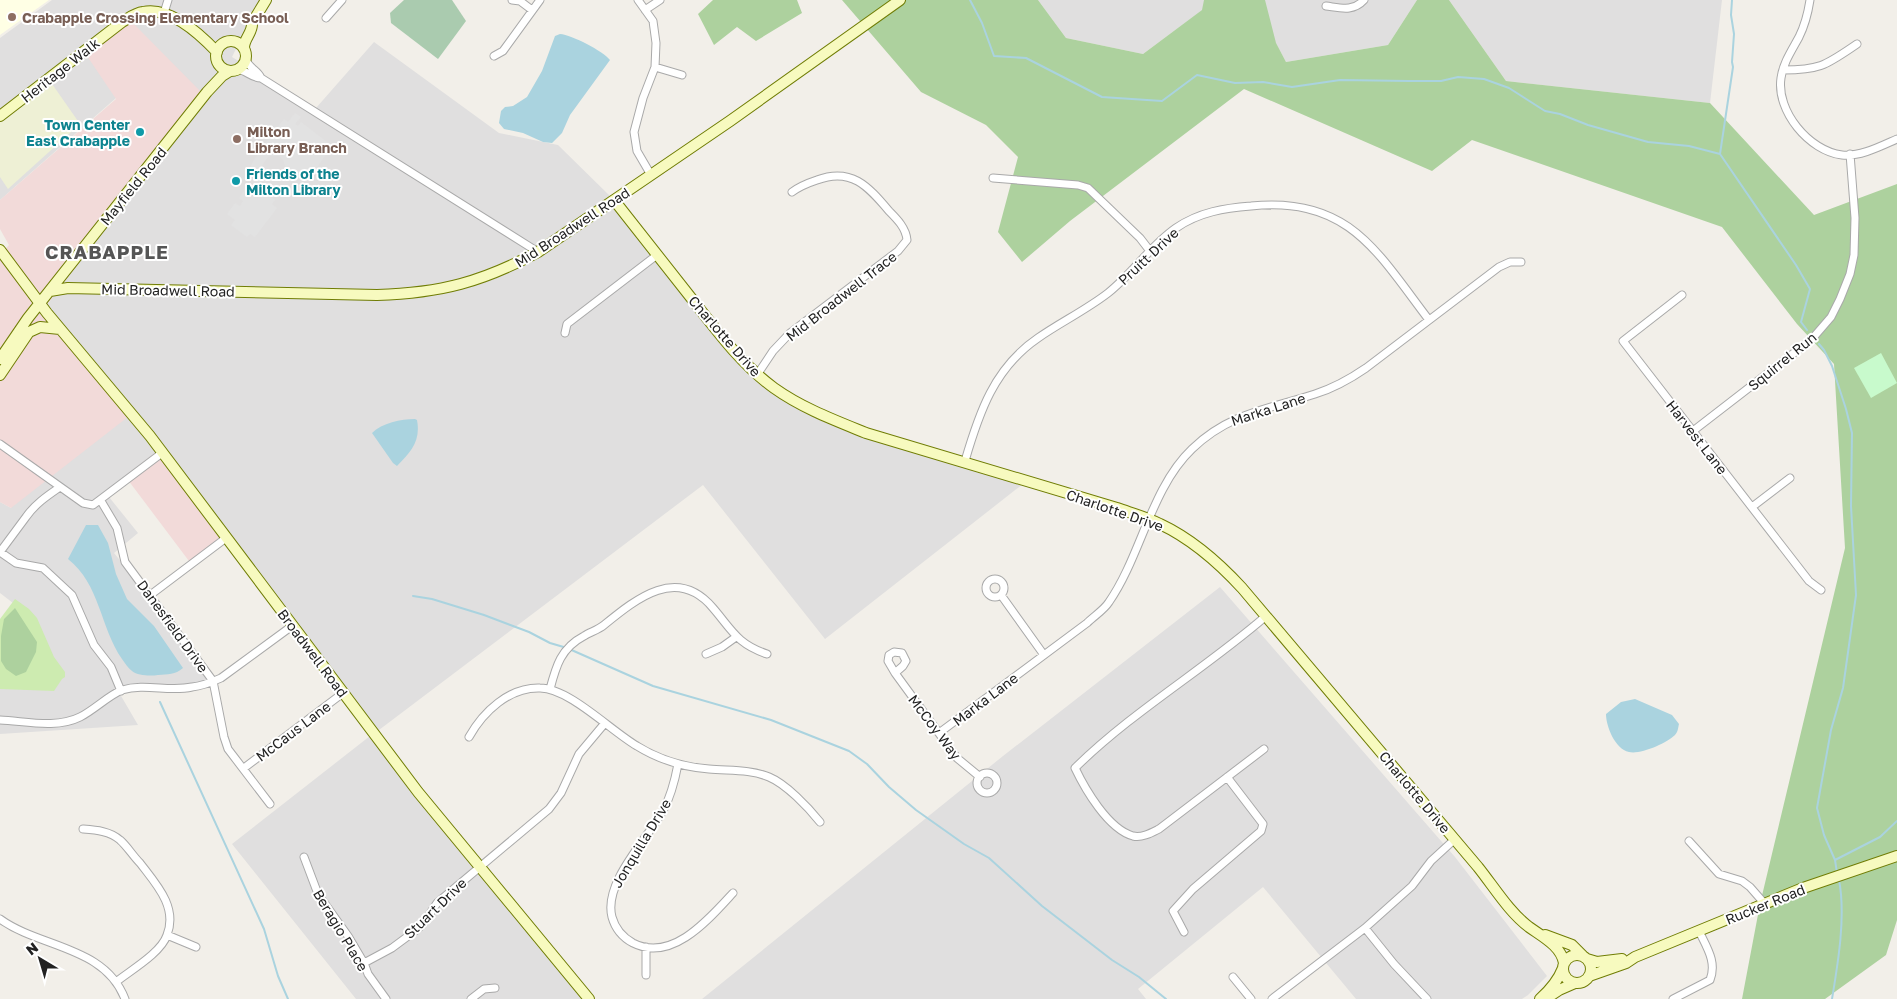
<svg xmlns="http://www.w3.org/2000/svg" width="1897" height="999" font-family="'Golos Text',sans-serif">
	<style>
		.residential { fill: #e0dfdf }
		.commercial { fill: #f2dad9 }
		.education { fill: #ffffe5 }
		.farmland { fill: #eef0d5 }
		.grass { fill: #cdebb0 }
		.forest { fill: #add19e }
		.cemetery { fill: #aacbaf }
		.park { fill: #c8facc }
		.parking { fill: #e2e2e2 }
		.water { fill: #aad3df }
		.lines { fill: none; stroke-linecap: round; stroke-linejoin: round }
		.stream { stroke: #aad3df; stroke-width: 2 }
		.street-casing { stroke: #a9a9a9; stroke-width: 9 }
		.secondary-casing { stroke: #707d05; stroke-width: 12 }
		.street { stroke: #fff; stroke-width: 7 }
		.secondary { stroke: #f7fabf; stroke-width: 10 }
		.education-dot { fill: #8d6e63; stroke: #fff; stroke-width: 2 }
		.culture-dot { fill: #0f9aa8; stroke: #fff; stroke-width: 2 }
		.labels { text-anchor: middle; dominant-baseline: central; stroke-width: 4; stroke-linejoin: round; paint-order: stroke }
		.education-label { font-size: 14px; font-weight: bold; fill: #785e54; stroke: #fff; text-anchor: start }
		.street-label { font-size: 14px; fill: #222; stroke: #fff }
		.culture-label { font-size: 14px; font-weight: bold; fill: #0d838f; stroke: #fff; text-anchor: end }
		.district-label { font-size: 19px; font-weight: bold; letter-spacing: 1px; fill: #555; stroke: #fff }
	</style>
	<rect width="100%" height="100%" fill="#f2efe9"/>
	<path class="residential" d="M 52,0 L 260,0 L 232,57 L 316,108 L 374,42 L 499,133 L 558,145 L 612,198 L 708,326 L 762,375 L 829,419 L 1028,480 L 825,639 L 703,485 L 371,736 L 590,999 L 356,999 L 232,844 L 370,736 L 160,449 L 105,492 L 138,533 L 114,553 L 219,682 L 215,685 L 117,689 L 138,725 L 0,734 L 0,620 L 13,603 L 0,593 L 0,502 L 11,508 L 46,306 L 206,98 L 116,98 L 0,200 L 0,38 Z
		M 1038,0 L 1216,0 L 1143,54 L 1066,38 Z
		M 1252,0 L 1417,0 L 1388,45 L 1286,62 Z
		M 1449,0 L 1722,0 L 1710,103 L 1506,81 Z
		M 1220,587 L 1455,857 L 1547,976 L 1528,995 L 1522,999 L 1356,999 L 1263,887 L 1138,989 L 1146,999 L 702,999 L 1003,756 Z"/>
	<path class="commercial" d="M 130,20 L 206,97 L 46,306 L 133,413 L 11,508 L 0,502 L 0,367 L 5,361 L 0,357 L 0,255 L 9,245 L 0,229 L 0,200 L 116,99 L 85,53 Z
		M 160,449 L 226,539 L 192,565 L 125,476 Z"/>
	<path class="education" d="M 0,0 L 49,0 L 0,35 Z"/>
	<path class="farmland" d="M 50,81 L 80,124 L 8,189 L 0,177 L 0,121 Z"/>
	<path class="grass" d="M 15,599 L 29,609 L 37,618 L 54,657 L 65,672 L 65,677 L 62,679 L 54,691 L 0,689 L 0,619 Z"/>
	<path class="forest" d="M 713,0 L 797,0 L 802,13 L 756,41 L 737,27 L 714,45 L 698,14 Z
		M 842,0 L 1038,0 L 1066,38 L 1143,54 L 1202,10 L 1204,0 L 1265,0 L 1276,43 L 1286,62 L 1388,45 L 1417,0 L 1449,0 L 1506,81 L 1710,103 L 1814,215 L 1897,184 L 1897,920 L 1886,955 L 1825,999 L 1742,999 L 1760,904 L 1845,548 L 1834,364 L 1797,324 L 1722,227 L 1472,140 L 1432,171 L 1244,89 L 1070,221 L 1022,262 L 998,232 L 1018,157 L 986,125 L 921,92 Z
		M 15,608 L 37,642 L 36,652 L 26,672 L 16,676 L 6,669 L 1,661 L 1,636 L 4,619 Z"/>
	<path class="cemetery" d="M 404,0 L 452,0 L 466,21 L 438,59 L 391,23 L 390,13 Z"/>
	<path class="park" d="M 1881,353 L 1897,383 L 1871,398 L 1854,368 Z"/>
	<path class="parking" d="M 295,113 L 301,117 L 295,124 L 298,126 L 301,122 L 332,146 L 308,180 L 300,181 L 286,169 L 283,160 L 279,156 L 269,156 L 259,169 L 260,188 L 257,193 L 261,196 L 264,192 L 275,200 L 272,204 L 277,208 L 255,237 L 250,234 L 247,237 L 231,225 L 235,220 L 227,214 L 235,203 L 240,206 L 243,201 L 239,198 L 247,186 L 252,189 L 254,187 L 253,176 L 250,174 L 250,168 L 252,163 L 260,151 L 268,149 L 264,145 L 284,119 L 288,122 Z"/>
	<path class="water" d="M 560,34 C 572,35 603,51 610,60 L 570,115 L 562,133 L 552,143 L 543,142 L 523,133 L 504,129 L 499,123 L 501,111 L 505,107 L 513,106 L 527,97 L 542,71 L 555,36 Z
		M 415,419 L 417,420 C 421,441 411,452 397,466 L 393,463 L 372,433 C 382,423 401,419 415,419 Z
		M 86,525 L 98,525 L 108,543 L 116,574 L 127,599 L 154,626 L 183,668 C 175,675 168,674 158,675 C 151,676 138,676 132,671 C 128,668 125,663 122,659 C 100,627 100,584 68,559 Z
		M 1635,699 L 1672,715 L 1679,724 C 1678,728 1678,732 1675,735 C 1667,743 1640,755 1629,752 C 1615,749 1606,726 1606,714 L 1621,702 Z"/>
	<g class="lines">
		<path class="stream" d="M 970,0 L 982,23 L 994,56 L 1026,58 L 1102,97 L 1162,101 L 1197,75 L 1235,83 L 1263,82 L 1292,87 L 1340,80 L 1409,81 L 1441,81 L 1458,77 L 1484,79 L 1509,88 L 1545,111 L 1560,114 L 1588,125 L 1648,142 L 1689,146 L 1720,154 L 1796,265 L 1810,289 L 1801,322 L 1807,330
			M 1720,154 L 1733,67 L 1732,62 L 1734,34 L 1731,15 L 1732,0
			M 1819,344 L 1824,350 L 1832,366 L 1846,409 L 1852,433 L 1851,506 L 1856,595 L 1843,688 L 1831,730 L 1817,808 L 1824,835 L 1835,860
			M 413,596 L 432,599 L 484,615 L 529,632 L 550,643 L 567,648 L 653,686 L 771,720 L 849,751 L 867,764 L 889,787 L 916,810 L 964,844 L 989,858 L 1042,906 L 1112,960 L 1139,977 L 1166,999
			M 160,702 L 264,929 L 278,976 L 288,999
			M 1837,873 L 1835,860 L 1880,837 L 1897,821
			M 1832,999 C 1838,963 1846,916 1839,880"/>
		<defs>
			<path id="street" d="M 512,0 L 520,1 L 532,10
				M 638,0 L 653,21 L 656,43 L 655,67 L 643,98 L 634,132 L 637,151 L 651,175
				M 1810,0 C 1808,13 1805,25 1799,37 C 1792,50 1783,63 1781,78 C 1776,111 1809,151 1842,155 C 1860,157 1881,146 1897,139
				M 1326,6 C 1341,8 1353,12 1364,0
				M 645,10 L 660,0
				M 164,13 L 168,0
				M 326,18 L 342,0
				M 494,56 L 503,51 L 540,0
				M 246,59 C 248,68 258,70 261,78
				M 655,67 L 682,75
				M 238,69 C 247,71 252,78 261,78 L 538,252
				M 1783,70 C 1821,70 1826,65 1857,44
				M 993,178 L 1078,185 L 1088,188 L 1140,238 L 1150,251
				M 1682,295 L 1623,341 L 1809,581 L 1821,590
				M 565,333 L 567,324 L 657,255
				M 757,375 L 773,351 L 790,333 L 898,251 L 907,240 C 906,228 897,219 889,211 C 868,186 851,167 817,180 C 808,183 800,186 792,192
				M 1693,431 L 1812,339 L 1831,317 L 1840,299 L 1850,274 L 1854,255 L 1855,218 L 1850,154
				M 0,444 L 83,503 L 93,505 L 162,453
				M 965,461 C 979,413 994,368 1038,338 C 1061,322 1086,310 1108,293 C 1133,273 1150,246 1176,228 C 1199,212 1225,208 1251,206 C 1349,196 1377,252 1429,320
				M 60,487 C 47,496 35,504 26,517 L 0,552 L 16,563 L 43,568 L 72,595 L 94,645 L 111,667 L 121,691
				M 101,501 L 117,528 L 125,562 L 213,681 L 224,737 L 228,749 L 270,804
				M 1752,507 L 1790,478
				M986 588a9 9 0 1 1 18 0a9 9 0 1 1-18 0Z
				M 1001,595 L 1044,655
				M 149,596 L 226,538
				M 894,652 L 902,653 L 906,661 L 903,666 L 895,673 L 888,661 L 889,655 Z
				M 706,654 L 722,647 L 736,637
				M 895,673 L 957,758 L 980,777
				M 550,689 C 556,666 561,648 584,636 C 590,632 598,630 604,625 C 636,599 677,565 713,608 C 732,630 737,644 767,654
				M 0,720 C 25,721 56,729 80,717 C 94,710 109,695 122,690 C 145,683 169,692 192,687 C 202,686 212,682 221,678 L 292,626
				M 939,733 L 1087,623 C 1094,616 1104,610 1109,602 C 1141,556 1151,488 1192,449 C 1229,413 1269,409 1315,394 C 1334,388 1350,379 1366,368 L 1499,267 L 1510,262 L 1521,262
				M 469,737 C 483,712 509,687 540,688 C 569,688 611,731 637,746 C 658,759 683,767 709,769 C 728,771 750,769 769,777 C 786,784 808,807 820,822
				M 1264,749 L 1159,829 C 1151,833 1142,838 1133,836 C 1108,829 1085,789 1075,768 C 1133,711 1205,669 1266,616
				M 678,764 C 675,780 671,796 663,811 C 647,839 603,883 612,917 C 615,928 622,937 633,943 C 672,963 709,919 733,893
				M 244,768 L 343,693
				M977 783a10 10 0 1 1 20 0a10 10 0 1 1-20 0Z
				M 83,829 C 96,830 110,831 120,840 C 127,846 133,856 140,863 C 156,884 178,907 167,935 C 161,953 131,970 116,982
				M 1689,841 L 1719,874 L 1742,881 L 1750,887 L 1764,903
				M 304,857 L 318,894 L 348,936 L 364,963 L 368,974 L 386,999
				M 0,919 C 40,948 105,946 125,999
				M 1365,928 L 1394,964 L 1427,999
				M 1184,932 L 1173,911 L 1193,889 L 1261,831 L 1263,824 L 1227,777
				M 167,935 L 196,947
				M 646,947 L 646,975
				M 364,963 L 392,948 L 415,931 L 423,924 L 437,903 L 549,809 L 561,793 L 579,754 L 605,723
				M 1233,977 L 1251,999
				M 471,999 L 484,989 L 495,988
				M 1272,999 L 1365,928 L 1412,886 L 1431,861 L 1455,839
				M 1673,999 L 1710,980 C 1717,962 1707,948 1699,931"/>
			<path id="secondary" d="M216 56a15 15 0 1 1 30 0a15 15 0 1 1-30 0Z
				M 244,49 C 243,39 253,33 252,23 L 266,0
				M 0,116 L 122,22 C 129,18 135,13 143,12 C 170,6 200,34 217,52
				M 614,200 C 640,233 666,266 692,299 C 717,331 741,364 774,388 C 802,408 834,420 866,433 L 1117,508 C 1131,513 1146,517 1160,524 C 1192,539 1219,563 1242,588 L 1478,867 C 1494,887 1509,912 1529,927 C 1543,937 1561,946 1564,963
				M 0,250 L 47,313 L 150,436 L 418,792 L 589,999
				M 50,291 L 68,288 L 377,295 C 441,293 482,282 538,252 L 730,121 L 900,0
				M 0,359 L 28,318 L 207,92 L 222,76 L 230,71
				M 0,375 L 29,332 L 40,327 L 60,329
				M 1545,935 L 1572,945 L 1583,956
				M1563 969a14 14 0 1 1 28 0a14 14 0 1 1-28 0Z
				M 1587,959 L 1597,962 L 1622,959
				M 1589,976 L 1626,963 L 1635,957 L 1803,888 L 1897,856
				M 1547,998 L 1559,990 L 1575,983
				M 1540,999 C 1550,990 1558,981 1563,968"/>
		</defs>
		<use href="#street" class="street-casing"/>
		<use href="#secondary" class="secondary-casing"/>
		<use href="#street" class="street"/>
		<use href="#secondary" class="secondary"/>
	</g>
	<g class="education-dot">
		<circle cx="12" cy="17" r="5"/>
		<circle cx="237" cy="139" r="5"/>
	</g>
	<g class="culture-dot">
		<circle cx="140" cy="132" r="5"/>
		<circle cx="236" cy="181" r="5"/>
	</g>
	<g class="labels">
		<g class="education-label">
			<text x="22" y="17">Crabapple Crossing Elementary School</text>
			<text x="247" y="131">Milton<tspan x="247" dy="16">Library Branch</tspan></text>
		</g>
		<g class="street-label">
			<text transform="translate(60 70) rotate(-38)">Heritage Walk</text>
			<text transform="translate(133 186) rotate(-51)">Mayfield Road</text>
			<text transform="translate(572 227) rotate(-33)">Mid Broadwell Road</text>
			<text transform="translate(1148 256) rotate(-43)">Pruitt Drive</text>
			<text transform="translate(168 290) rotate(1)">Mid Broadwell Road</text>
			<text transform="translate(841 296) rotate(-38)">Mid Broadwell Trace</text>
			<text transform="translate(725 336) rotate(49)">Charlotte Drive</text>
			<text transform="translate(1782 361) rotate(-39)">Squirrel Run</text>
			<text transform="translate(1268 409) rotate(-18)">Marka Lane</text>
			<text transform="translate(1697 437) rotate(52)">Harvest Lane</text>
			<text transform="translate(1115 510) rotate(19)">Charlotte Drive</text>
			<text transform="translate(173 626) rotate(54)">Danesfield Drive</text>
			<text transform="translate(313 653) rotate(53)">Broadwell Road</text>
			<text transform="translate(985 699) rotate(-37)">Marka Lane</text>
			<text transform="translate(935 727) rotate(53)">McCoy Way</text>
			<text transform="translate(293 731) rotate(-37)">McCaus Lane</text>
			<text transform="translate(1415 792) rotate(50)">Charlotte Drive</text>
			<text transform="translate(641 843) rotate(-59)">Jonquilla Drive</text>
			<text transform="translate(1765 904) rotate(-22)">Rucker Road</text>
			<text transform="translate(435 908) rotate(-44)">Stuart Drive</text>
			<text transform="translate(341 930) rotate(59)">Beragio Place</text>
		</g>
		<g class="culture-label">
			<text x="130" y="124">Town Center<tspan x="130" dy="16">East Crabapple</tspan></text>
			<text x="246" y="173" text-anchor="start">Friends of the<tspan x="246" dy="16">Milton Library</tspan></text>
		</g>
		<g class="district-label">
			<text x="107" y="251">CRABAPPLE</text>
		</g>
	</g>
	<g transform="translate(40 959) rotate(322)" stroke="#ffffff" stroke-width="4" paint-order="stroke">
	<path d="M0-4L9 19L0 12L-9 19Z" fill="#222222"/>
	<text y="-8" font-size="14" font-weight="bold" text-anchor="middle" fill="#222222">N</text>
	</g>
</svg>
